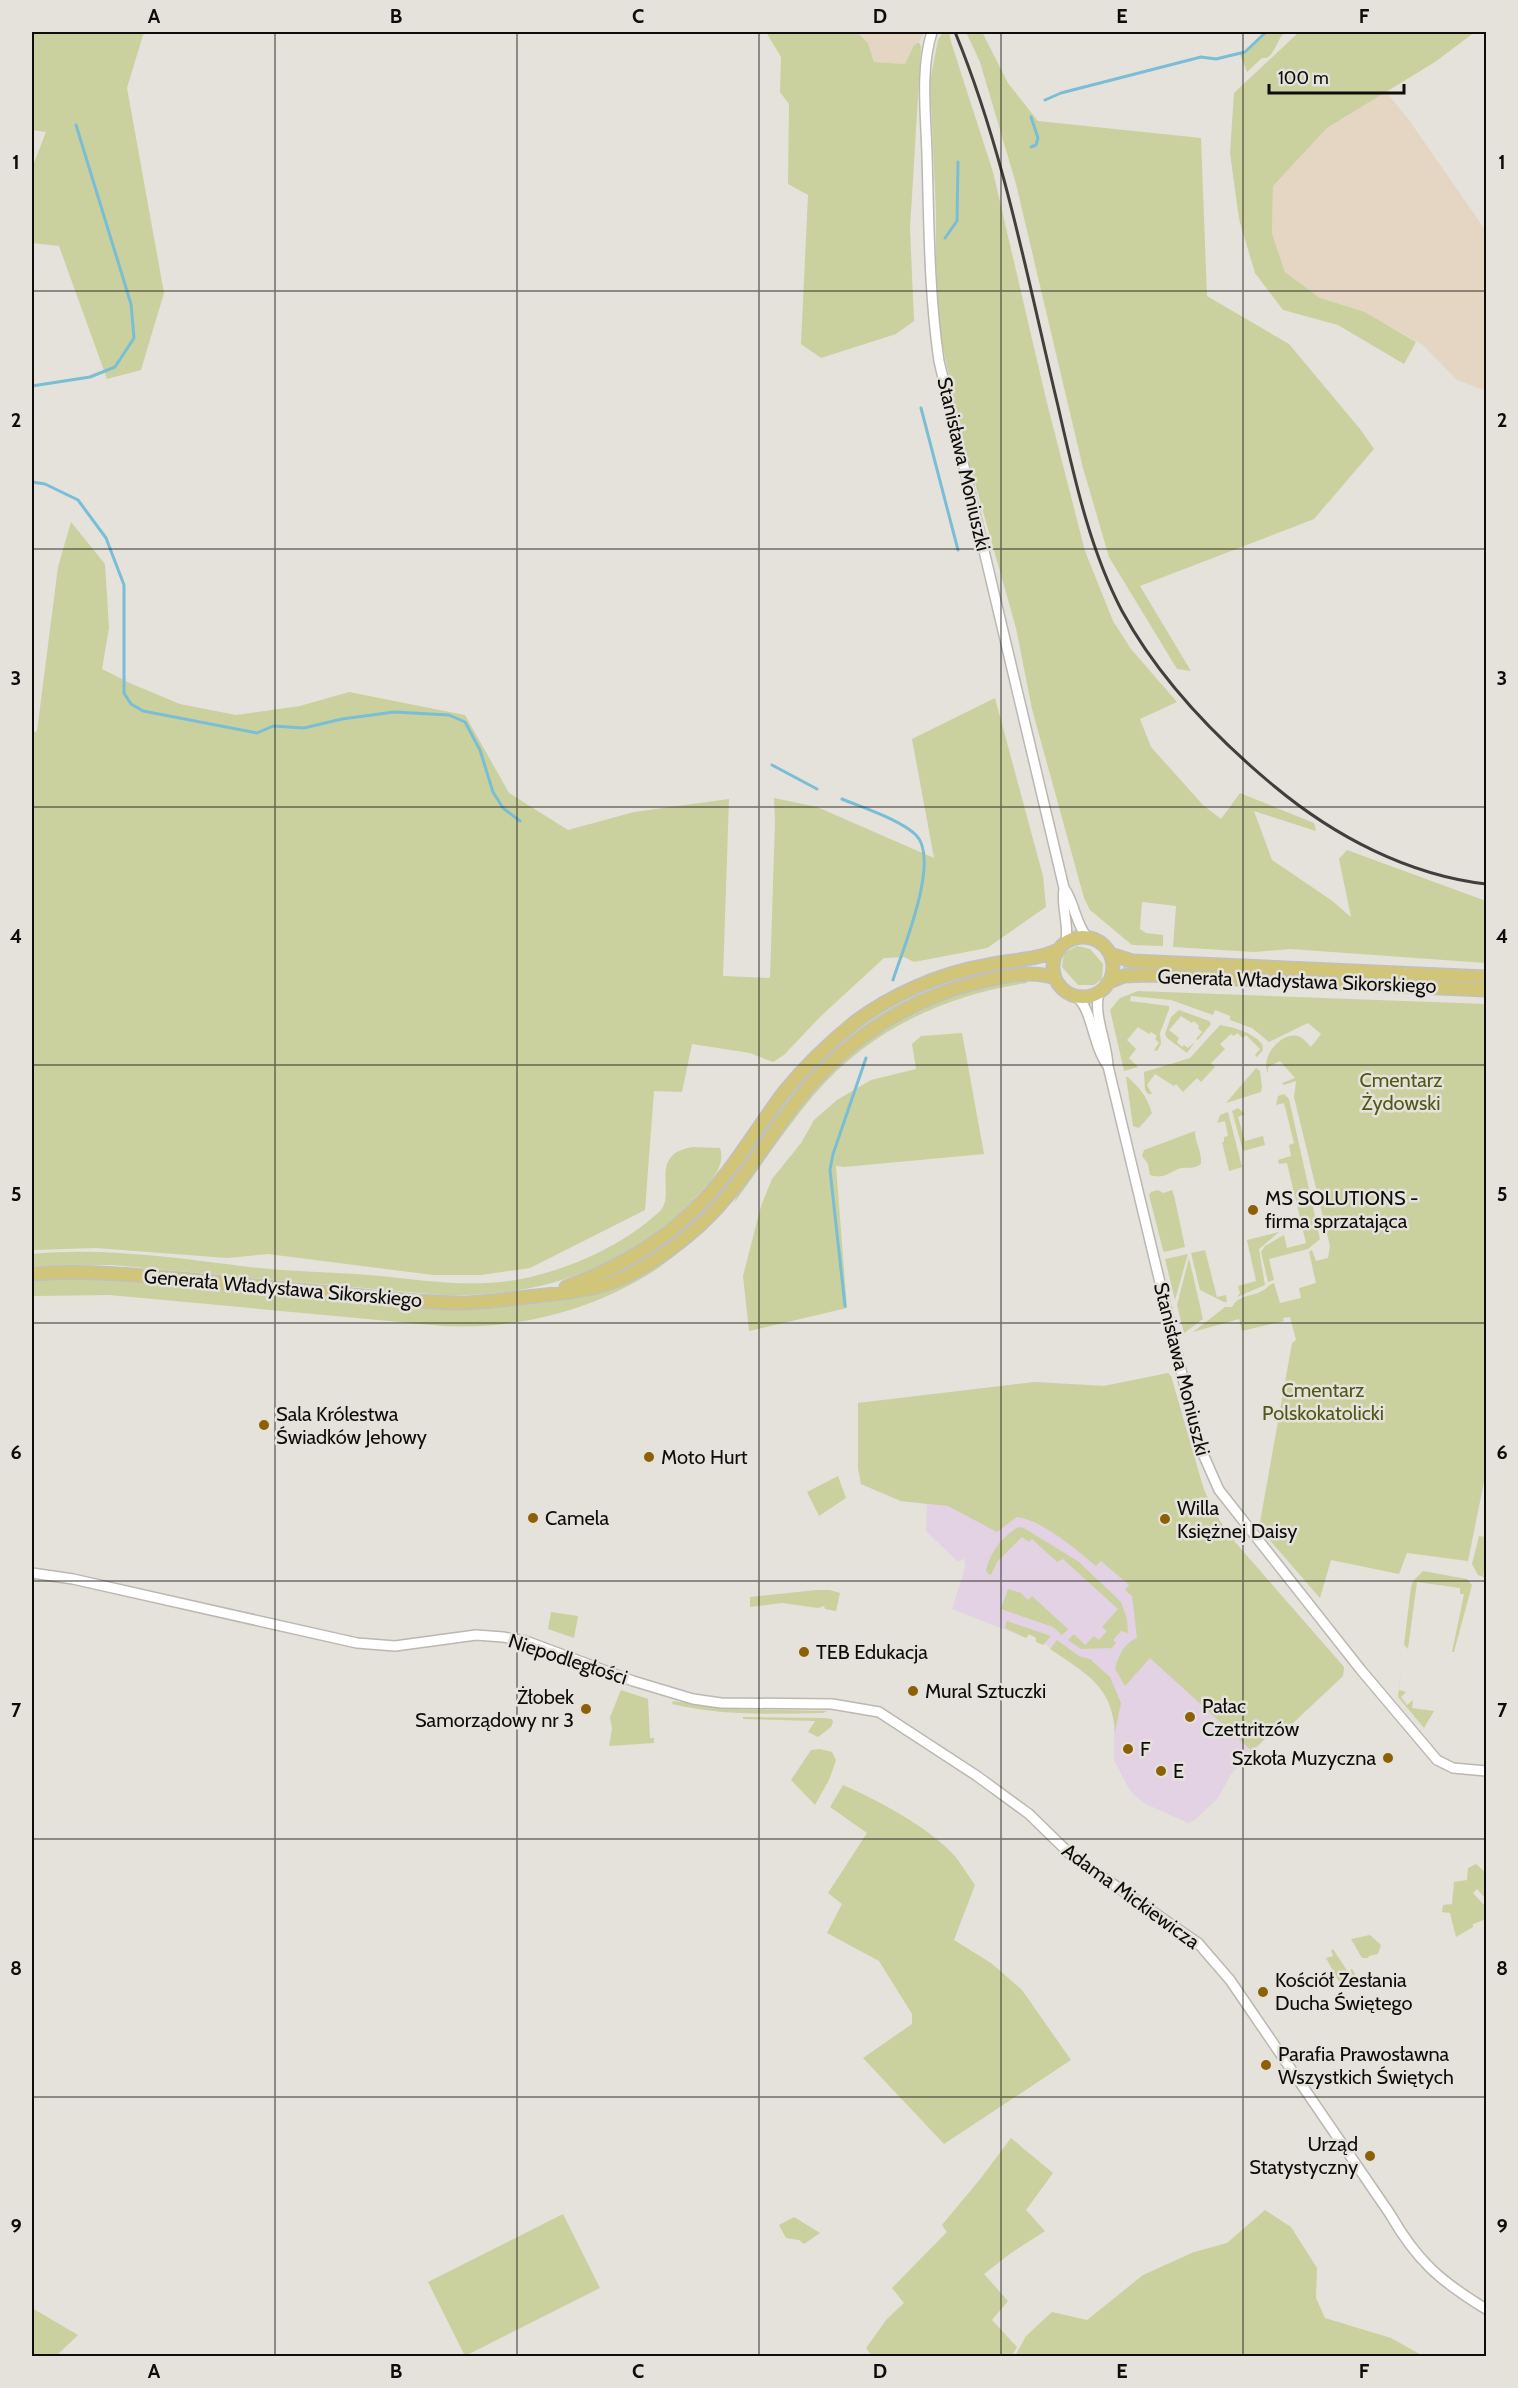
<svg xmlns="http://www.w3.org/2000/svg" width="1518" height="2388" font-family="Cabin,sans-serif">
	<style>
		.industrial { fill: #e5d6c3 }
		.education { fill: #e2d2e4 }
		.green { fill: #cad19e }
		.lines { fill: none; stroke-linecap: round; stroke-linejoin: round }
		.stream { stroke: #7abed6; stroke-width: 3 }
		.minor-casing { stroke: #bbb8b2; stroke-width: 12 }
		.major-casing { stroke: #c0c0c0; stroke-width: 15 }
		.minor { stroke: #fff; stroke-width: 9 }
		.major { stroke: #d0c579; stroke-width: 12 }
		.rail { stroke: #413f3c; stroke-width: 3 }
		.grid { fill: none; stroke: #0e0d0b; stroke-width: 1.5; stroke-opacity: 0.55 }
		.poi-dot { fill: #8d6006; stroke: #e4e2db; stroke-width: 2 }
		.labels { text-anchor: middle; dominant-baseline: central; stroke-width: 5; stroke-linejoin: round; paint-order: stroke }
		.street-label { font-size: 20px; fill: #0e0d0b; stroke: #e4e2db }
		.park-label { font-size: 20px; fill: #515716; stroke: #e4e2db }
		.poi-label { font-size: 20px; fill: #0e0d0b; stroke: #e4e2db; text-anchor: start }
		.neatline { fill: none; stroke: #0e0d0b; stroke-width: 2 }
		.grid-label { font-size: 20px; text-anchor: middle; font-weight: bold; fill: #0e0d0b }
	</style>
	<rect width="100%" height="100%" fill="#e4e2db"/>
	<path class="industrial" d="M 857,32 L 924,32 L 919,42 L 914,45 L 905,64 L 874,62 L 868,43 Z
		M 1386,92 L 1409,120 L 1486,231 L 1486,391 L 1457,380 L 1423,345 L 1365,312 L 1320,298 L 1285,272 L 1272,233 L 1273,186 L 1327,128 Z"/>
	<path class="education" d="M 1168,1373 L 1171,1376 L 1204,1490 L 1220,1521 L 1235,1542 L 1344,1667 L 1343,1676 L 1277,1738 L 1271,1733 L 1231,1774 L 1219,1797 L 1195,1820 L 1188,1823 L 1146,1804 L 1135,1796 L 1128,1787 L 1114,1760 L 1114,1713 L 1106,1695 L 1096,1682 L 1045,1644 L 1036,1642 L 1036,1638 L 1029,1634 L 1026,1638 L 952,1609 L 965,1568 L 964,1558 L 958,1562 L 926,1531 L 927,1504 L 901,1501 L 861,1484 L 858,1468 L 858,1403 L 1035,1382 L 1104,1386 Z"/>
	<path class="green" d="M 32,32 L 148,32 L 143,35 L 127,88 L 164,293 L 141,370 L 107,379 L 59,246 L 32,243 L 32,168 L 46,132 L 32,130 Z
		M 766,32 L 857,32 L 868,43 L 874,62 L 905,64 L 914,45 L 919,42 L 921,47 L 910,229 L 914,321 L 896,334 L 821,358 L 801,344 L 808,195 L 788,184 L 789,104 L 780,92 L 781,57 Z
		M 943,32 L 949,32 L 951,42 L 993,172 L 1047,403 L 1085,551 L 1113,621 L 1131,649 L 1177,702 L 1140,719 L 1151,747 L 1203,805 L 1221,819 L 1240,793 L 1314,823 L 1316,831 L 1254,811 L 1272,860 L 1331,900 L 1351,917 L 1339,859 L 1347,850 L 1486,901 L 1486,963 L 1290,949 L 1254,952 L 1173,947 L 1176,906 L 1142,902 L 1140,929 L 1146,933 L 1163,935 L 1163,946 L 1132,945 L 1090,910 L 1084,898 L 1032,709 L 1016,628 L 964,444 L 939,330 L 936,263 L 936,213 L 930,81 L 938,40 Z
		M 966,32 L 982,32 L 1008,83 L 1038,121 L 1201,138 L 1207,296 L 1289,344 L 1360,429 L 1374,449 L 1314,519 L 1140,586 L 1191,671 L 1177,669 L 1109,557 L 1083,468 L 1016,184 L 980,62 Z
		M 1265,32 L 1285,32 C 1277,40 1276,51 1267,58 L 1262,58 L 1247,72 L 1240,54 L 1245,54 Z
		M 1299,32 L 1475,32 L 1435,62 L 1327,128 L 1273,186 L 1272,233 L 1285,272 L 1320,298 L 1365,312 L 1416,342 L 1404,364 L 1338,325 L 1283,310 L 1255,273 L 1239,219 L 1230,153 L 1234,93 Z
		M 71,522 L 105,564 L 109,628 L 102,669 L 132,684 L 180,704 L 236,715 L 300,706 L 349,692 L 465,715 L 509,793 L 568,830 L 634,812 L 729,799 L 723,976 L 770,978 L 775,821 L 774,798 L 817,807 L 934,858 L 912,739 L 995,698 L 1043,876 L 1046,907 L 987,948 L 914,962 L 904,957 L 884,958 L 821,1016 L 784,1055 L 773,1062 L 750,1053 L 692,1044 L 682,1092 L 654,1091 L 645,1210 L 530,1268 L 481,1275 L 433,1275 L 268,1254 L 227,1258 L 96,1248 L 32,1250 L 32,733 L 37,731 L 58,567 Z
		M 1077,946 L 1090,949 L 1103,964 L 1102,979 L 1094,985 L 1078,985 L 1062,967 L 1064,953 Z
		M 1025,964 L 1025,969 L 991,974 L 853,1038 L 724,1192 L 703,1215 L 700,1211 L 797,1086 C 864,1010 927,981 1025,964 Z
		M 1123,965 L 1486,980 L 1486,985 L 1123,970 Z
		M 1027,980 L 1027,983 C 944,995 868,1031 813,1096 C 784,1130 760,1168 734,1203 L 738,1193 C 765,1155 791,1114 823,1080 C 876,1023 950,988 1027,980 Z
		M 1138,991 L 1486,1004 L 1486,1482 L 1484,1482 L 1468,1561 L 1407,1553 L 1399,1574 L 1331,1560 L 1320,1598 L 1259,1528 L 1292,1343 L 1296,1340 L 1290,1317 L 1283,1318 L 1284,1321 L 1242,1331 L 1239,1319 L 1193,1332 L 1225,1307 L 1232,1307 C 1238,1295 1251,1297 1262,1291 C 1267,1288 1269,1285 1274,1283 L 1280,1303 L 1301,1298 L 1299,1288 L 1316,1283 L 1309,1252 L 1312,1250 L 1316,1261 L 1328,1258 L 1330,1246 L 1294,1097 L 1296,1081 L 1284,1085 L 1282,1083 L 1295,1078 L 1280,1061 L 1268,1067 L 1268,1073 C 1259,1055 1285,1029 1300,1037 C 1304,1039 1308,1044 1311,1047 L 1321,1034 L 1308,1023 L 1269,1042 L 1252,1028 L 1230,1020 L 1230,1016 L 1215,1010 L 1213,1015 L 1171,1000 L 1131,996 L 1130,1001 L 1169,1006 L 1169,1009 L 1160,1033 L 1161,1044 L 1157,1051 L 1154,1050 L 1159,1043 L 1155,1039 L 1157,1036 L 1151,1032 L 1149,1034 L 1138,1027 L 1127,1040 L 1136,1049 L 1129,1058 L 1138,1067 L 1124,1071 L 1110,1010 L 1120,998 Z
		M 1179,1010 L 1209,1021 L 1211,1024 L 1198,1040 L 1196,1039 L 1202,1032 L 1198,1028 L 1199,1026 L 1194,1021 L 1192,1023 L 1181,1016 L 1169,1030 L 1179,1038 L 1177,1042 L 1182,1047 L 1184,1045 L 1188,1048 L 1195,1042 L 1187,1053 L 1167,1038 L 1165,1034 L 1171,1017 Z
		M 1220,1025 C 1236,1028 1252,1032 1262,1044 L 1263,1050 L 1257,1057 L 1255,1055 L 1260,1049 L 1246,1035 L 1243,1038 L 1237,1033 L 1234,1036 L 1231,1034 L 1220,1044 L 1225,1049 L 1211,1063 L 1215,1067 L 1201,1082 L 1197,1078 L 1183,1092 L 1176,1084 L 1174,1086 L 1155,1074 L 1147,1085 L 1152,1094 L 1148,1094 L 1145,1090 L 1144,1072 L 1190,1058 Z
		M 962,1033 L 984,1154 L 844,1167 L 836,1166 L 847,1308 L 749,1331 L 743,1276 L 761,1206 L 772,1179 L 801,1143 L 814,1120 L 837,1100 L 871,1080 L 916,1069 L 912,1044 L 921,1036 Z
		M 1256,1068 L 1260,1071 L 1262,1087 L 1261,1092 L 1226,1103 Z
		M 1126,1077 L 1128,1077 C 1142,1091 1146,1095 1152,1113 L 1139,1128 L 1133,1126 Z
		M 1284,1094 L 1289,1099 L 1320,1239 L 1308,1249 L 1269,1259 L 1274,1280 L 1268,1282 L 1261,1252 L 1265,1246 L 1284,1235 L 1287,1248 L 1306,1243 L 1287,1163 L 1279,1164 L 1278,1160 L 1291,1156 L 1289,1145 L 1294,1143 L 1284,1103 L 1276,1105 L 1278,1096 Z
		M 1238,1108 L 1245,1114 L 1238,1117 L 1245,1141 L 1263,1136 L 1265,1145 L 1243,1151 L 1232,1111 Z
		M 1228,1112 L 1242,1167 L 1229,1171 L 1222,1142 L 1224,1142 L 1224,1137 L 1228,1136 L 1225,1121 L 1217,1123 L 1220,1115 Z
		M 1195,1131 C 1195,1143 1202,1151 1201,1164 C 1193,1170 1187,1166 1178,1169 C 1167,1174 1163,1179 1150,1175 L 1148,1164 L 1142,1156 L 1144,1150 Z
		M 693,1147 L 720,1148 C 726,1167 710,1182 698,1195 C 630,1268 540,1298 441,1295 L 112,1265 L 32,1266 L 32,1254 C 103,1247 178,1258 249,1267 C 293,1272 337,1272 381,1276 C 428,1281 474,1288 521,1279 C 570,1269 622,1246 659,1212 C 678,1195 646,1154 693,1147 Z
		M 1158,1190 L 1163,1193 L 1172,1190 L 1174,1195 L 1185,1247 L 1164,1252 L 1163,1250 L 1149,1195 L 1151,1192 Z
		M 705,1227 L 707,1229 C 690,1241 674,1257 657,1269 C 594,1310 518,1330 443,1326 L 110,1295 L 32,1296 L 32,1279 L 129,1279 L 421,1307 L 488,1308 L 551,1298 L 629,1281 L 666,1260 Z
		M 1279,1232 L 1259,1249 L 1265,1285 L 1237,1297 L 1240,1293 L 1238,1286 L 1256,1281 L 1247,1240 Z
		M 1205,1250 L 1217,1297 L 1226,1295 L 1227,1302 L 1224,1302 L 1200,1290 L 1191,1253 Z
		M 1188,1254 L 1175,1300 L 1165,1259 Z
		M 1189,1258 L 1203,1319 L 1184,1333 L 1177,1305 Z
		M 1168,1373 L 1171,1376 L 1204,1490 L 1220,1521 L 1235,1542 L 1344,1667 L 1343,1676 L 1277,1738 L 1271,1733 L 1252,1751 L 1150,1658 L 1125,1686 L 1115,1669 C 1118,1656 1124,1643 1137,1638 L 1132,1596 L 1125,1590 L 1129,1585 L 1101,1561 L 1096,1566 C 1075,1549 1044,1521 1017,1517 L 997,1532 L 948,1506 L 901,1501 L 861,1484 L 858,1468 L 858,1403 L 1035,1382 L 1104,1386 Z
		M 838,1476 L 846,1498 L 819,1516 L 807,1492 Z
		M 1018,1527 L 1024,1528 L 1079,1562 L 1121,1602 L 1127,1619 L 1128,1633 L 1121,1631 L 1113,1640 L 1116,1643 L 1112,1648 L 1081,1649 L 1068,1640 L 1074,1634 L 1085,1645 L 1094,1636 L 1099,1640 L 1107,1631 L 1102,1627 L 1118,1609 L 1063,1559 L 1057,1562 L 1032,1539 L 1029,1542 L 1022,1537 L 997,1562 L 991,1575 L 988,1574 L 986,1570 C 991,1551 1001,1538 1018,1527 Z
		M 1479,1536 L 1486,1537 L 1486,1566 L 1483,1575 L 1486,1578 L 1478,1575 L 1472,1564 Z
		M 1423,1571 L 1467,1579 L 1472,1585 L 1454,1652 L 1452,1652 L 1464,1594 L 1460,1594 L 1460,1588 L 1417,1582 L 1408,1649 L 1404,1645 L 1411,1587 L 1413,1581 Z
		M 1008,1589 L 1021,1593 L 1028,1600 L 1032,1596 L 1068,1629 L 1062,1635 L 1053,1627 L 1001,1609 Z
		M 816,1590 L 830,1590 L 840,1593 L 836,1611 L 825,1609 L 824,1606 L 818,1608 L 782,1603 L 750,1607 L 750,1597 Z
		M 551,1612 L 578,1616 L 574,1638 L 548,1629 Z
		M 1007,1621 L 1051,1636 L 1043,1645 L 1036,1642 L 1036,1638 L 1029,1634 L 1026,1638 L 1005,1628 Z
		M 1057,1640 L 1079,1656 L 1090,1659 L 1110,1677 L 1121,1703 L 1115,1732 C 1112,1685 1085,1673 1050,1649 Z
		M 1402,1662 L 1399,1690 L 1406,1692 L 1401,1697 L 1407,1705 L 1413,1700 L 1412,1708 L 1434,1711 L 1424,1728 L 1398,1697 Z
		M 621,1690 L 648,1699 L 650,1738 L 654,1738 L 654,1743 L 609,1746 L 612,1729 L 610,1717 Z
		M 673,1701 L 733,1709 L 827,1711 L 823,1713 C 773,1714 722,1716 672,1704 Z
		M 743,1717 L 824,1718 L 832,1719 L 833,1722 L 831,1727 L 818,1737 L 808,1732 L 815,1721 L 743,1719 Z
		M 820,1749 L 832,1752 L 836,1760 L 829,1780 L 815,1805 L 791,1780 L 811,1750 Z
		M 843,1785 C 879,1801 925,1825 953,1854 C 961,1863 968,1875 975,1885 L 954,1940 L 991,1963 L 1022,1990 L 1071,2060 L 944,2144 L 863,2058 L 912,2024 L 912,2014 L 879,1961 L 827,1933 L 842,1904 L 828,1893 L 867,1833 L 830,1807 Z
		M 1476,1864 L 1486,1873 L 1486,1899 L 1477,1889 L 1473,1893 L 1486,1907 L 1486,1919 L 1473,1924 L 1473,1927 L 1456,1937 L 1450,1913 L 1442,1912 L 1443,1905 L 1452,1904 L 1454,1882 L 1467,1880 L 1468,1868 Z
		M 1370,1935 L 1381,1945 L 1378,1954 L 1369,1956 L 1368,1958 L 1362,1958 L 1351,1939 Z
		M 1333,1949 L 1348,1972 L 1352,1969 L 1356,1976 L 1341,1985 L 1326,1958 L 1333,1956 L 1331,1950 Z
		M 1011,2138 L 1053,2173 L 1026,2210 L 1045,2231 L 1011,2253 L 984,2274 L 1008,2301 L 992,2320 L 1017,2347 L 1012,2356 L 872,2356 L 866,2348 L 887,2319 L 904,2303 L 892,2288 L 947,2232 L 942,2225 L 981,2178 Z
		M 1265,2210 L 1291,2227 L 1317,2268 L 1316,2298 L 1325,2318 L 1391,2338 L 1423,2356 L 1015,2356 L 1026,2336 L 1052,2312 L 1087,2320 L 1143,2275 L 1194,2252 L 1227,2243 Z
		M 563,2214 L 600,2288 L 465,2356 L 428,2282 Z
		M 794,2217 L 820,2233 L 804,2244 L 799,2240 L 786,2238 L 779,2225 Z
		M 32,2308 L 78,2335 L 56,2356 L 32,2356 Z"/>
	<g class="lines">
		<path class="stream" d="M 1045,100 L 1061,93 L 1201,57 L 1216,59 L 1245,52 L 1266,32
			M 1031,117 L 1038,138 L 1036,145 L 1031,147
			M 945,238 L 957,221 L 958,162
			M 32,386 L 90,377 L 115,367 L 134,338 L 131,304 L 76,125
			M 921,408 L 958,550
			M 32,482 L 45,484 L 78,500 L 106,538 L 124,585 L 124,693 L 131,704 L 143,711 L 257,733 L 273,726 L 304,728 L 342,719 L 394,712 L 449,715 L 465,722 L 480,750 L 493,792 L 503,808 L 520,821
			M 772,765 L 817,789
			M 842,799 C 863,808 899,819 916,835 C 941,860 902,951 893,980
			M 845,1306 L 830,1170 L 833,1154 L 866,1058"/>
		<defs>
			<path id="minor" d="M 932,32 C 920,69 926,115 927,155 C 929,224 929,293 939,361 L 1064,888 C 1075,903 1075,923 1087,937
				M 1064,888 C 1061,907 1069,923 1066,942
				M 1099,992 C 1093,1016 1107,1041 1108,1066 L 1199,1445 L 1219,1490 L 1361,1670 L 1437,1760 L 1453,1768 L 1486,1771
				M 1076,996 C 1093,1010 1092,1045 1108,1066
				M 32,1573 L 73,1579 L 357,1643 L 395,1646 L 476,1635 L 503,1637 L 526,1641 L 633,1681 L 693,1699 L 721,1703 L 832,1704 L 879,1712 L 977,1776 L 1029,1814 L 1071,1855 L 1198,1943 L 1230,1980 L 1390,2214 C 1417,2261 1440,2281 1486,2309"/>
			<path id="major" d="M1053 967a30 30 0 1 1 60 0a30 30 0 1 1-60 0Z
				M 1110,954 L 1132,961 L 1486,977
				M 1109,982 L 1124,976 L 1148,975 L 1486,990
				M 32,1274 C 85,1270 139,1275 192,1280 C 246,1285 299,1290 353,1295 C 389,1299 425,1303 462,1303 C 487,1303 511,1298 536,1296 C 567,1293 604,1289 631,1274 C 666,1255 699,1230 725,1199 C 756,1163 779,1120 811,1084 C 854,1035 912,999 975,983 C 1000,977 1030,969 1055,978
				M 566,1287 C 617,1269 665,1241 703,1201 C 734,1168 757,1128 784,1092 C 805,1066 829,1043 855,1022 C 891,995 939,974 983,966 C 1008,960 1034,961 1058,950"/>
		</defs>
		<use href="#minor" class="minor-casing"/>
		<use href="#major" class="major-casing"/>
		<use href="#minor" class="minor"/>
		<use href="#major" class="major"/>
		<path class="rail" d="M 955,32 C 1004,151 1028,281 1058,406 C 1074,476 1089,548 1122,611 C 1159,679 1215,737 1274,786 C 1334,836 1408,875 1486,884"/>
	</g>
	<path class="grid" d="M 275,32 L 275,2356M 517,32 L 517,2356M 759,32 L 759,2356M 1001,32 L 1001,2356M 1243,32 L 1243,2356M 32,291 L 1486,291M 32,549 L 1486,549M 32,807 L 1486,807M 32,1065 L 1486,1065M 32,1323 L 1486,1323M 32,1581 L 1486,1581M 32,1839 L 1486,1839M 32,2097 L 1486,2097"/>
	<g class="poi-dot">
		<circle cx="1253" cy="1210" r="6"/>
		<circle cx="264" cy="1425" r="6"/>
		<circle cx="649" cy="1457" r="6"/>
		<circle cx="533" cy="1518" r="6"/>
		<circle cx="1165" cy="1519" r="6"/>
		<circle cx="804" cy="1652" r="6"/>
		<circle cx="913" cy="1691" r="6"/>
		<circle cx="586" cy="1709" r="6"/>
		<circle cx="1190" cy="1717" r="6"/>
		<circle cx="1128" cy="1749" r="6"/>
		<circle cx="1388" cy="1758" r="6"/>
		<circle cx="1161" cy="1771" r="6"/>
		<circle cx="1263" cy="1992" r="6"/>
		<circle cx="1266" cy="2065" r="6"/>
		<circle cx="1370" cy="2156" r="6"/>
	</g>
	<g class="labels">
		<g class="street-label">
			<text transform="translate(964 464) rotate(77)">Stanisława Moniuszki</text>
			<text transform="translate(1297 981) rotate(2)">Generała Władysława Sikorskiego</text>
			<text transform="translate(283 1288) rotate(5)">Generała Władysława Sikorskiego</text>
			<text transform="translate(1182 1369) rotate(76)">Stanisława Moniuszki</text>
			<text transform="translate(568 1659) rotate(18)">Niepodległości</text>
			<text transform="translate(1131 1896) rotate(36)">Adama Mickiewicza</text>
		</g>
		<g class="park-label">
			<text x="1401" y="1080">Cmentarz<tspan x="1401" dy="23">Żydowski</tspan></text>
			<text x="1323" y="1390">Cmentarz<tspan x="1323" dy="23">Polskokatolicki</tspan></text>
		</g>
		<g class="poi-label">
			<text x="1265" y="1198">MS SOLUTIONS -<tspan x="1265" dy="23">firma sprzatająca</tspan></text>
			<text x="276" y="1414">Sala Królestwa<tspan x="276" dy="23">Świadków Jehowy</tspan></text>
			<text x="661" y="1457">Moto Hurt</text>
			<text x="1177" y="1508">Willa<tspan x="1177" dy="23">Księżnej Daisy</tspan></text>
			<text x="545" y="1518">Camela</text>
			<text x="816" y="1652">TEB Edukacja</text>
			<text x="925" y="1691">Mural Sztuczki</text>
			<text x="574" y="1697" text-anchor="end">Żłobek<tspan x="574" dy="23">Samorządowy nr 3</tspan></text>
			<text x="1202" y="1706">Pałac<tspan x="1202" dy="23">Czettritzów</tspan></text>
			<text x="1140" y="1749">F</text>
			<text x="1376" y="1758" text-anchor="end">Szkoła Muzyczna</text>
			<text x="1173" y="1771">E</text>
			<text x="1275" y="1980">Kościół Zesłania<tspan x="1275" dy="23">Ducha Świętego</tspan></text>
			<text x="1278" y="2054">Parafia Prawosławna<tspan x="1278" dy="23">Wszystkich Świętych</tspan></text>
			<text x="1358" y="2144" text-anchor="end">Urząd<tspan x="1358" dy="23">Statystyczny</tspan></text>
		</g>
	</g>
	<rect width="1518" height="2388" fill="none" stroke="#e4e2db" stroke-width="66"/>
	<path d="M1269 84v9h135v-9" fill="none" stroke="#0e0d0b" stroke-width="3"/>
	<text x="1278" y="84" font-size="18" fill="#0e0d0b" stroke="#e4e2db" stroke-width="4.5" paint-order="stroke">100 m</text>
	<rect x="33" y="33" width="1452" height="2322" class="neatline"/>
	<g class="grid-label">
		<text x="154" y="23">A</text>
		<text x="396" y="23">B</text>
		<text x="638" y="23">C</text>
		<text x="880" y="23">D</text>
		<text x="1122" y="23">E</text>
		<text x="1364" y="23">F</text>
		<text x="16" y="169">1</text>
		<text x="1502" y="169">1</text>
		<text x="16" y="427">2</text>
		<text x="1502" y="427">2</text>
		<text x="16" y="685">3</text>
		<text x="1502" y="685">3</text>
		<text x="16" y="943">4</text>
		<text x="1502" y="943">4</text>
		<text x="16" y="1201">5</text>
		<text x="1502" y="1201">5</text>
		<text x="16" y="1459">6</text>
		<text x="1502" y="1459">6</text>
		<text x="16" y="1717">7</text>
		<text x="1502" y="1717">7</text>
		<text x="16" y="1975">8</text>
		<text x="1502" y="1975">8</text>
		<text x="16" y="2233">9</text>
		<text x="1502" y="2233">9</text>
		<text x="154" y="2378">A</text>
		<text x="396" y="2378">B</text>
		<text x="638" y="2378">C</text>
		<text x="880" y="2378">D</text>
		<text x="1122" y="2378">E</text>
		<text x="1364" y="2378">F</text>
	</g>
</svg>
